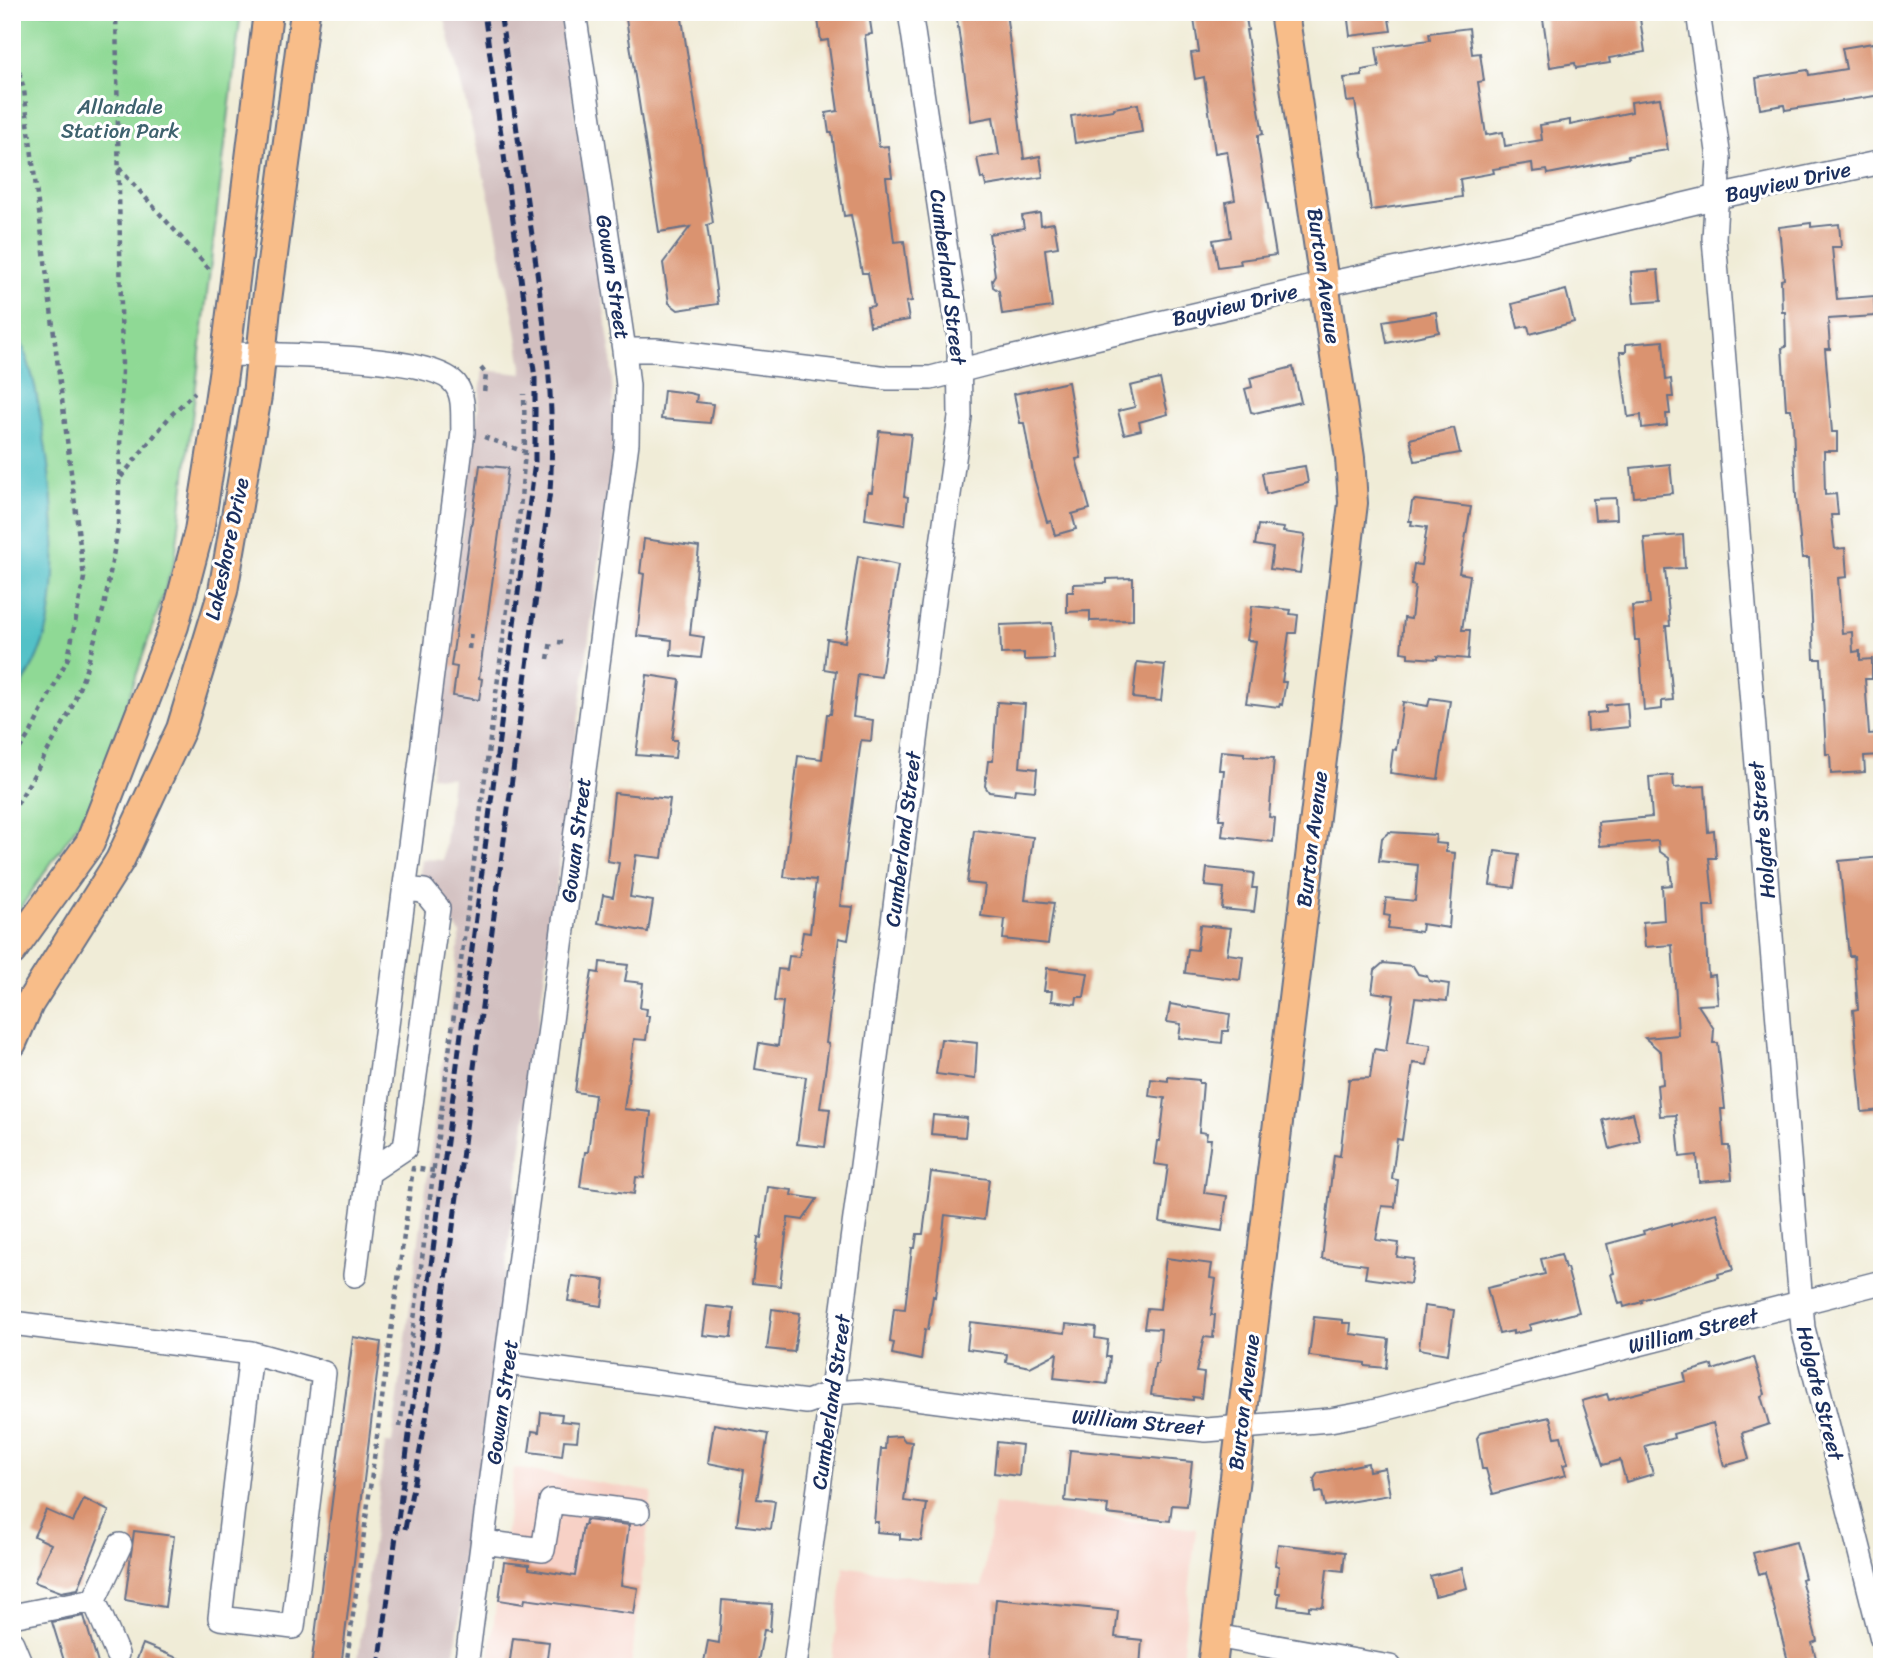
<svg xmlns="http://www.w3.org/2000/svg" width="1894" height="1679" font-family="Sriracha,sans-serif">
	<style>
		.built { fill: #f7d1c6 }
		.industrial { fill: #d2bfbf }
		.green { fill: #8fd995; stroke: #55847a; stroke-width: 2 }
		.water { fill: #53c1c7; stroke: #377892; stroke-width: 2 }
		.building { fill: #da9370 }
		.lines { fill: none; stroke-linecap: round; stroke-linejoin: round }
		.minor-casing { stroke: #667188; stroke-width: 26 }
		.major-casing { stroke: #667188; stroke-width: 32 }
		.path { stroke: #667188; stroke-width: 4.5; stroke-dasharray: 5 5; stroke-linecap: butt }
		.minor { stroke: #fff; stroke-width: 23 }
		.major { stroke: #f8bd89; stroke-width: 28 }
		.rail { stroke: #1b2f5e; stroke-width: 5; stroke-dasharray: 10 5; stroke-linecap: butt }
		.labels { text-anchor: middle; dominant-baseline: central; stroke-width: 6; stroke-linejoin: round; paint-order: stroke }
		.park-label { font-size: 21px; fill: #3e626e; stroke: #fff }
		.street-label { font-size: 21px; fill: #1b2f5e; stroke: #fff }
	</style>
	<rect width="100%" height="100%" fill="#fff"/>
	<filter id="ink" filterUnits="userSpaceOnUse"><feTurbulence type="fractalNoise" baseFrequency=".0143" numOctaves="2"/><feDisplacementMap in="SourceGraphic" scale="14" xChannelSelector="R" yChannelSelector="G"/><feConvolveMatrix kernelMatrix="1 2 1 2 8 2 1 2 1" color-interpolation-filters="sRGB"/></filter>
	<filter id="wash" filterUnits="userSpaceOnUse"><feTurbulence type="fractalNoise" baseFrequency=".00686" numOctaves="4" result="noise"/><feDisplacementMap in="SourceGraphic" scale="28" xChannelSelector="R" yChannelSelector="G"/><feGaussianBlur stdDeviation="1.57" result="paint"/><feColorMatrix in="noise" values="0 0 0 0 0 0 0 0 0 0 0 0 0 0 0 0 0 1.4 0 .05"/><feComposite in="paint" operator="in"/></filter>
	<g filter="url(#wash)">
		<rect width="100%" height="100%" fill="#f0ecd7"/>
		<path class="built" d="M 514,1468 L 652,1492 L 631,1667 L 488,1667 Z
			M 994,1504 L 1196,1529 L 1181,1667 L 831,1667 L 844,1566 L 982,1587 Z"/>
		<path class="industrial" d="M 443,12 L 560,12 L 611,355 L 614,425 L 611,473 L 453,1667 L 357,1667 L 385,1443 L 392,1443 L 460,933 L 422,882 L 420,876 L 421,859 L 443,860 L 452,778 L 431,776 L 483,370 L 523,374 L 514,318 L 494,217 Z"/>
		<path class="green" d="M 12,12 L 241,12 L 175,560 L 95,799 L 12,920 L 12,703 L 30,672 L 52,499 L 34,385 L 12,316 Z"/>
		<path class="water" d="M 12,316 C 20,339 30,363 35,387 C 49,457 62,550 49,620 C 44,649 27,678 12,703 Z"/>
		<g id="blocks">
			<path class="building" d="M 625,12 L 681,12 L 713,223 L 707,225 L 718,304 L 678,310 L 669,303 L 663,263 L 690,227 L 659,232 Z
				M 817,12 L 852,12 L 852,16 L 869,14 L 872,34 L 865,35 L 869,74 L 879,147 L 888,146 L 892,177 L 886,177 L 894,242 L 904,241 L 912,301 L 906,302 L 909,320 L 870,326 L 867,307 L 874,306 L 868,273 L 862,273 L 851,215 L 844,216 L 832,133 L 829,133 L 826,113 L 838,111 L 828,40 L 821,41 Z
				M 956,12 L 1006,12 L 1024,159 L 1040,156 L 1043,177 L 986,186 L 984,178 L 981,179 L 977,158 L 999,155 L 993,117 L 971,121 Z
				M 1193,12 L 1245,12 L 1248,30 L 1246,30 L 1263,134 L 1258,135 L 1258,146 L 1276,255 L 1240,260 L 1241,264 L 1218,267 L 1213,240 L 1231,237 L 1226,202 L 1235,200 L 1227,151 L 1215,153 L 1204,77 L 1195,79 L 1191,53 L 1199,52 Z
				M 1347,12 L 1388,13 L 1391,31 L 1350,36 Z
				M 1542,12 L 1639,12 L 1645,52 L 1609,58 L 1610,63 L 1576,68 L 1575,63 L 1550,67 Z
				M 1469,28 L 1472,54 L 1480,53 L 1484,81 L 1478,82 L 1486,135 L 1503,132 L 1505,146 L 1542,140 L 1540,125 L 1570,120 L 1570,125 L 1632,112 L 1631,102 L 1660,98 L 1668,150 L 1628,156 L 1629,158 L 1548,174 L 1547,170 L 1533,172 L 1532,163 L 1493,169 L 1494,173 L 1460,179 L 1462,197 L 1371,210 L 1355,101 L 1347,102 L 1344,78 L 1362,76 L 1362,70 L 1379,67 L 1376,47 L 1430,40 L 1429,33 Z
				M 1873,43 L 1881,95 L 1785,110 L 1784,105 L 1760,109 L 1756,78 L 1808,70 L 1809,75 L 1846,69 L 1842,48 Z
				M 1138,104 L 1142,132 L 1075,143 L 1071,116 L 1114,110 L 1114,108 Z
				M 1040,213 L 1041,225 L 1054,223 L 1058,247 L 1045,249 L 1052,307 L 1002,314 L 999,291 L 993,287 L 992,280 L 995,275 L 989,234 L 1024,228 L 1022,216 Z
				M 1811,223 L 1811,227 L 1839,224 L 1841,247 L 1832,247 L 1837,299 L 1874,296 L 1875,316 L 1828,319 L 1830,349 L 1825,349 L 1832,432 L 1837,432 L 1837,451 L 1824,451 L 1825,495 L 1836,494 L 1838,515 L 1831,515 L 1835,549 L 1845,548 L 1847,577 L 1838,578 L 1842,633 L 1852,632 L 1853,652 L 1860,651 L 1860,660 L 1872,659 L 1872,679 L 1865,679 L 1869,734 L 1882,733 L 1882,755 L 1864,756 L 1865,772 L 1831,774 L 1830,754 L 1826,754 L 1821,659 L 1814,659 L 1809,558 L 1802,558 L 1796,497 L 1793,423 L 1791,409 L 1786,409 L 1782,348 L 1786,347 L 1785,312 L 1782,312 L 1781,280 L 1784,279 L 1779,227 Z
				M 1658,270 L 1661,301 L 1634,303 L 1631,272 Z
				M 1566,290 L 1574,322 L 1530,334 L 1528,326 L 1518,328 L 1512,304 Z
				M 1436,312 L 1439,332 L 1387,343 L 1383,321 Z
				M 1663,341 L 1666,380 L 1671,379 L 1673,397 L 1668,397 L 1670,414 L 1666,414 L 1667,425 L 1642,428 L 1641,415 L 1628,417 L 1620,352 L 1626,352 L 1626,344 Z
				M 1293,367 L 1301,402 L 1255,413 L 1251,412 L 1245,389 L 1252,387 L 1250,378 Z
				M 1160,379 L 1168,414 L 1139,422 L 1141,430 L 1124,434 L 1118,411 L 1135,407 L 1130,386 Z
				M 1068,382 L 1081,458 L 1076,459 L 1090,509 L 1072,514 L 1076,529 L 1055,535 L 1051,521 L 1047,522 L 1034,478 L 1024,423 L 1020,423 L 1014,394 Z
				M 664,390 L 689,393 L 697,395 L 696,402 L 713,404 L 710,423 L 661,419 Z
				M 1454,428 L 1460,453 L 1415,461 L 1410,439 Z
				M 879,431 L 911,434 L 904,496 L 908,497 L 905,525 L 865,519 L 868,492 L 872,492 Z
				M 1670,464 L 1673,493 L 1634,497 L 1631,468 Z
				M 480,465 L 508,468 L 479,678 L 482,679 L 479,700 L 453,696 L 457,667 L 451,666 Z
				M 1305,466 L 1308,483 L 1266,494 L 1262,473 Z
				M 1616,498 L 1617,519 L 1595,520 L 1593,499 Z
				M 1415,500 L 1471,507 L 1459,573 L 1470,575 L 1462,630 L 1470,630 L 1468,659 L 1437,656 L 1437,659 L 1408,657 L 1408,653 L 1401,652 L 1404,618 L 1411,619 L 1415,586 L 1411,585 L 1414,564 L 1421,565 L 1427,527 L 1411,525 L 1412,521 L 1409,521 L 1412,502 Z
				M 1258,525 L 1284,528 L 1283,532 L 1305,535 L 1300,573 L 1270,569 L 1273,548 L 1255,545 Z
				M 1683,535 L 1685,568 L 1665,569 L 1670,626 L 1666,626 L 1673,700 L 1662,701 L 1662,709 L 1644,711 L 1639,640 L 1635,640 L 1632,606 L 1650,604 L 1644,538 Z
				M 644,539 L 699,547 L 690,635 L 704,637 L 701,658 L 671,655 L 672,640 L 637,636 L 644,574 L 640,573 Z
				M 858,556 L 898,565 L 881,677 L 858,674 L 853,717 L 873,720 L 871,741 L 861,740 L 849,831 L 840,906 L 853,907 L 848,940 L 839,938 L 826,1043 L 829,1044 L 820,1108 L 830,1109 L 825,1147 L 797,1144 L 806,1077 L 755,1069 L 759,1043 L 778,1046 L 783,1002 L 774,1001 L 778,969 L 787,970 L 789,956 L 799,957 L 803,932 L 810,933 L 816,880 L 784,877 L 798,756 L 822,759 L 827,714 L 831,714 L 836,671 L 824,669 L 827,639 L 845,642 Z
				M 1133,578 L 1133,620 L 1090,621 L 1090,611 L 1067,612 L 1067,592 L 1073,592 L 1073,584 L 1107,583 L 1107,579 Z
				M 1252,606 L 1291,610 L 1290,614 L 1298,615 L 1296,633 L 1289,633 L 1282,682 L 1286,682 L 1282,705 L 1280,704 L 1279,707 L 1246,703 L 1256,641 L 1247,640 Z
				M 1052,623 L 1054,659 L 1024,660 L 1024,653 L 1001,654 L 1000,625 Z
				M 1137,662 L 1165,665 L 1161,701 L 1133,698 Z
				M 647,675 L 680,680 L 672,740 L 677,740 L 675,758 L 636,755 Z
				M 1430,698 L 1450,701 L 1438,779 L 1390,773 L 1393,749 L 1396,750 L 1403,702 L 1428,706 Z
				M 997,702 L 1025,704 L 1020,767 L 1037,769 L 1035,791 L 1015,789 L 1014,795 L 989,792 L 985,786 L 988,761 L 993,761 Z
				M 1627,703 L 1629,727 L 1588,731 L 1587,714 L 1606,712 L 1606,705 Z
				M 1221,751 L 1244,753 L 1244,756 L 1274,758 L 1269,817 L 1275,818 L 1273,842 L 1222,836 L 1224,819 L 1219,819 L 1224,770 L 1219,770 Z
				M 1673,775 L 1674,788 L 1705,786 L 1708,832 L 1714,831 L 1716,858 L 1709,858 L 1714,906 L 1704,906 L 1708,976 L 1715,975 L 1718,1004 L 1698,1005 L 1714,1029 L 1713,1043 L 1718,1043 L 1725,1109 L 1721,1109 L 1724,1146 L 1729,1146 L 1732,1179 L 1699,1182 L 1697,1155 L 1680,1157 L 1676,1115 L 1660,1116 L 1657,1085 L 1663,1084 L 1661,1052 L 1645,1038 L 1678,1035 L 1676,997 L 1672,945 L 1645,947 L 1643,922 L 1664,920 L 1662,886 L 1672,885 L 1669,858 L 1659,851 L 1658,841 L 1600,846 L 1598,822 L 1652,817 L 1649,777 Z
				M 614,793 L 670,799 L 662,858 L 636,855 L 630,897 L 653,901 L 648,932 L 598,923 L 603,895 L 613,897 L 619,863 L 607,861 Z
				M 974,830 L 1033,837 L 1025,900 L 1054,903 L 1048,944 L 1003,939 L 1005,919 L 981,916 L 985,885 L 967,883 Z
				M 1389,832 L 1436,835 L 1435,843 L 1446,844 L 1446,852 L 1455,853 L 1449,928 L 1422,924 L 1421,932 L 1388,928 L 1390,916 L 1384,915 L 1386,898 L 1415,901 L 1418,865 L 1379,861 L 1382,838 Z
				M 1495,851 L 1519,854 L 1514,888 L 1490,885 Z
				M 1882,857 L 1882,891 L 1879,891 L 1882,920 L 1882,973 L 1879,973 L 1882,1001 L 1882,1110 L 1862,1112 L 1853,1010 L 1858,1009 L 1854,956 L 1849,956 L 1839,861 Z
				M 1207,868 L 1254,873 L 1252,888 L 1257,888 L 1254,912 L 1222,909 L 1224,888 L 1205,886 Z
				M 1200,925 L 1231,928 L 1227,954 L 1243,956 L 1240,980 L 1185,973 L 1188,949 L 1197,950 Z
				M 600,962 L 628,965 L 625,981 L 643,983 L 640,1008 L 647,1009 L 646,1016 L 649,1016 L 646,1040 L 634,1039 L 624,1109 L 651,1112 L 644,1178 L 636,1177 L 634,1194 L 580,1187 L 585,1152 L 588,1152 L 595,1095 L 575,1092 L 584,1019 L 592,972 L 599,973 Z
				M 1383,963 L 1413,966 L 1418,974 L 1427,976 L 1429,981 L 1449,984 L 1447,1001 L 1415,998 L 1408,1042 L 1431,1045 L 1427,1065 L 1413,1063 L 1402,1140 L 1397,1139 L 1392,1179 L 1398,1180 L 1395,1207 L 1382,1206 L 1376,1240 L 1399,1243 L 1397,1257 L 1414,1259 L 1410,1284 L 1365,1278 L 1367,1265 L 1322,1259 L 1334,1155 L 1340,1156 L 1349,1079 L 1370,1078 L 1374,1049 L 1386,1051 L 1394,995 L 1372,992 L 1375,970 Z
				M 1047,968 L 1088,973 L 1084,997 L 1077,997 L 1076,1004 L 1051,1001 L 1052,991 L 1044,991 Z
				M 1170,1004 L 1230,1014 L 1228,1031 L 1223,1031 L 1222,1043 L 1179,1038 L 1181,1024 L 1167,1022 Z
				M 941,1039 L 977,1043 L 975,1079 L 936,1074 Z
				M 1168,1077 L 1199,1080 L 1199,1083 L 1203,1083 L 1199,1132 L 1207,1133 L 1206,1139 L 1211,1139 L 1204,1193 L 1227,1196 L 1222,1231 L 1160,1222 L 1168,1166 L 1154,1164 L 1157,1141 L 1160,1141 L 1165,1098 L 1149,1096 L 1151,1079 L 1168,1081 Z
				M 1633,1113 L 1640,1141 L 1610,1149 L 1603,1120 Z
				M 933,1115 L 967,1118 L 965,1137 L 931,1134 Z
				M 931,1172 L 989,1179 L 984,1220 L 945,1215 L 935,1297 L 933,1296 L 928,1330 L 925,1329 L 921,1360 L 892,1354 L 894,1343 L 890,1342 L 894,1308 L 905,1309 L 912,1248 L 915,1248 L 917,1234 L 923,1234 Z
				M 768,1187 L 792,1190 L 791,1195 L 817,1199 L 803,1220 L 788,1218 L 780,1286 L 752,1283 L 758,1237 L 761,1238 Z
				M 1717,1213 L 1733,1270 L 1718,1274 L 1719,1277 L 1641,1300 L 1642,1302 L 1624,1307 L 1623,1303 L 1619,1304 L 1611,1274 L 1614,1273 L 1607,1244 L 1644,1234 L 1643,1231 L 1672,1223 L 1672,1225 Z
				M 1561,1254 L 1565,1268 L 1567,1268 L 1579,1312 L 1529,1325 L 1531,1330 L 1513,1334 L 1513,1331 L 1499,1334 L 1487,1288 L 1545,1274 L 1541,1259 Z
				M 1166,1258 L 1212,1264 L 1210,1278 L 1216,1279 L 1211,1315 L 1215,1315 L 1213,1338 L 1204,1337 L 1196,1372 L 1204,1373 L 1201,1398 L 1193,1397 L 1193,1400 L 1151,1395 L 1155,1364 L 1158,1364 L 1161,1329 L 1144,1328 L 1147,1308 L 1160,1309 Z
				M 572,1276 L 605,1280 L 602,1306 L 568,1301 Z
				M 707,1306 L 734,1309 L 731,1338 L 703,1335 Z
				M 1424,1306 L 1454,1310 L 1448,1354 L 1419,1349 Z
				M 772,1309 L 800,1313 L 794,1352 L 767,1349 Z
				M 1314,1317 L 1343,1320 L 1343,1323 L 1351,1323 L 1350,1334 L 1389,1339 L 1386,1368 L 1365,1366 L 1365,1363 L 1309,1356 Z
				M 970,1322 L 1065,1333 L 1066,1324 L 1096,1327 L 1095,1338 L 1108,1340 L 1106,1357 L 1110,1357 L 1107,1384 L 1054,1378 L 1057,1353 L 1030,1367 L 1006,1362 L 1007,1354 L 967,1349 Z
				M 353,1337 L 381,1342 L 341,1667 L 311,1667 Z
				M 1754,1357 L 1765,1394 L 1761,1396 L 1769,1424 L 1742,1433 L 1749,1459 L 1724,1466 L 1713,1423 L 1673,1434 L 1674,1438 L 1645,1446 L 1653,1474 L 1626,1482 L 1620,1460 L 1603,1465 L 1582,1401 L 1607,1394 L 1609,1400 L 1686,1381 L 1684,1373 L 1712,1365 L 1713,1370 Z
				M 541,1412 L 562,1414 L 561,1421 L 579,1423 L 577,1441 L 564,1440 L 562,1456 L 529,1452 L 532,1431 L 539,1432 Z
				M 1550,1417 L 1555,1437 L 1561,1436 L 1568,1464 L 1563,1465 L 1566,1475 L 1493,1494 L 1486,1469 L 1482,1469 L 1477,1438 L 1481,1432 Z
				M 714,1424 L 768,1434 L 757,1499 L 775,1501 L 771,1529 L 737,1525 L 744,1470 L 708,1463 Z
				M 901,1436 L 905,1441 L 912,1442 L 904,1501 L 927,1504 L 921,1541 L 900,1539 L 900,1534 L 877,1532 L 878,1522 L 874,1522 L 881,1449 L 885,1449 L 886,1437 Z
				M 997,1442 L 1022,1445 L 1019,1476 L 994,1473 Z
				M 1070,1450 L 1192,1462 L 1187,1506 L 1172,1505 L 1170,1521 L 1107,1514 L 1108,1505 L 1065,1501 Z
				M 1368,1463 L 1369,1471 L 1385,1468 L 1390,1495 L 1325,1506 L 1322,1492 L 1316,1493 L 1314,1479 L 1318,1473 Z
				M 84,1499 L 109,1511 L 78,1589 L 61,1592 L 34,1582 L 51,1544 L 34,1536 L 46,1510 L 73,1522 Z
				M 586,1520 L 629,1525 L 621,1585 L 638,1588 L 634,1614 L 525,1599 L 524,1604 L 499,1600 L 504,1562 L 529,1565 L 529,1569 L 575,1576 L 583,1525 L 585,1525 Z
				M 134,1531 L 174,1536 L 165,1607 L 125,1600 Z
				M 1796,1542 L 1805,1578 L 1801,1579 L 1817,1641 L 1812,1643 L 1816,1658 L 1789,1665 L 1765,1572 L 1759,1574 L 1753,1553 Z
				M 1278,1544 L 1345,1552 L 1343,1571 L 1327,1569 L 1323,1607 L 1309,1606 L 1309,1610 L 1278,1606 L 1280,1593 L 1276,1593 L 1279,1566 L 1275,1565 Z
				M 1462,1568 L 1467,1588 L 1435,1596 L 1430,1576 Z
				M 996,1599 L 1118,1611 L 1115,1637 L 1142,1640 L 1140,1667 L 990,1667 Z
				M 722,1600 L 772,1604 L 770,1631 L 764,1630 L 757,1667 L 703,1667 L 708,1641 L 719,1643 Z
				M 84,1616 L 99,1667 L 66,1667 L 52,1622 Z
				M 513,1638 L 549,1642 L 546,1667 L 509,1667 Z
				M 143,1644 L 197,1666 L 196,1667 L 134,1667 Z"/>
		</g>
	</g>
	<g filter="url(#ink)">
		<use href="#blocks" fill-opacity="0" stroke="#667188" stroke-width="2"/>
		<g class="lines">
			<defs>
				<path id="minor" d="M 1698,12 L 1719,158 L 1714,238 L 1803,1328 L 1882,1639
					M 624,350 L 656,350 L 888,378 L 931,378 L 993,362 L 1326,284 L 1528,242 L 1717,197 L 1882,162
					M 226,354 C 266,355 436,354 456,385 C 465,398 462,417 463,432 L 355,1275
					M 369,1172 L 405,1148 L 438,908 L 424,891 L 405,889
					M 12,1323 L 251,1353 L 324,1373 L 293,1627 L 220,1618 L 251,1353
					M 507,1363 L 807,1402 L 832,1393 L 862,1391 L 1000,1409 L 1206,1430 L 1330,1420 L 1368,1413 L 1882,1282
					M 483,1542 L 543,1550 L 551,1501 L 638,1512
					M 94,1600 L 120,1545
					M 12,1616 L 94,1600 L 117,1654
					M 1215,1636 L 1390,1667
					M 12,1643 L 22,1667
					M 466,1667 L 627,443 L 628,386 L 624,350 L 574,12
					M 795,1667 L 867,1128 L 932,614 L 960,417 L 959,337 L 910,12"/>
				<path id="major" d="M 12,951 L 90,843 L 174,626 L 199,531 L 213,443 L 226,354 L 268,12
					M 12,1043 L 29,1004 L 120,860 L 181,729 L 223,591 L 257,396 L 266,308 L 305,12
					M 1212,1667 L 1353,503 L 1350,458 L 1284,12"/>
			</defs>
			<use href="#minor" class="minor-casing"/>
			<use href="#major" class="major-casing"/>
			<path class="path" d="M 12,43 L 24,90 L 84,578 L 68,658 L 31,732 L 12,760
				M 119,168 L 211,271
				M 481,368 L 486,374 L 484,393
				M 484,437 L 525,452
				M 121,477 L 171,415 L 195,392
				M 558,642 L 567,643
				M 469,649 L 471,631
				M 548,659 L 551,641
				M 12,813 L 70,712 L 85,673 L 104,607 L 118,528 L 122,367 L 116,12
				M 400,1427 L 520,510 L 525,452 L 524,394
				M 346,1667 L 413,1168 L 434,1171"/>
			<use href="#minor" class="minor"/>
			<use href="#major" class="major"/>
			<path class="rail" d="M 405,1529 L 426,1419 L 445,1287 L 550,491 C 556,402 544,323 532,235 C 521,161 511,87 500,12
				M 379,1667 L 535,462 L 535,378 L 484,12"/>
		</g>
	</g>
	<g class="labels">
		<g class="park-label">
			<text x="120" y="107">Allandale<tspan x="120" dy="24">Station Park</tspan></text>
		</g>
		<g class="street-label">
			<text transform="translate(1788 182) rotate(-12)">Bayview Drive</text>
			<text transform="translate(1324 276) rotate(82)">Burton Avenue</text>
			<text transform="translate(613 277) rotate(81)">Gowan Street</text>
			<text transform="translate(948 277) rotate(83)">Cumberland Street</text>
			<text transform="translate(1235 305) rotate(-13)">Bayview Drive</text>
			<text transform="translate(227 549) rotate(-78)">Lakeshore Drive</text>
			<text transform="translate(1762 830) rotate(-95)">Holgate Street</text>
			<text transform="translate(903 839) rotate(-83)">Cumberland Street</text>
			<text transform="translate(1312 839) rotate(-83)">Burton Avenue</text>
			<text transform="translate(576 840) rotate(-83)">Gowan Street</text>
			<text transform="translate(1693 1331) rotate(-14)">William Street</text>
			<text transform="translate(1820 1393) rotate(76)">Holgate Street</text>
			<text transform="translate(502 1402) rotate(-82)">Gowan Street</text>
			<text transform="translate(831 1402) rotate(-82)">Cumberland Street</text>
			<text transform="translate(1244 1402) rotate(-83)">Burton Avenue</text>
			<text transform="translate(1138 1422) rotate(5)">William Street</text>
		</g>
	</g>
	<rect width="1894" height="1679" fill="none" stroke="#fff" stroke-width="42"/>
</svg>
